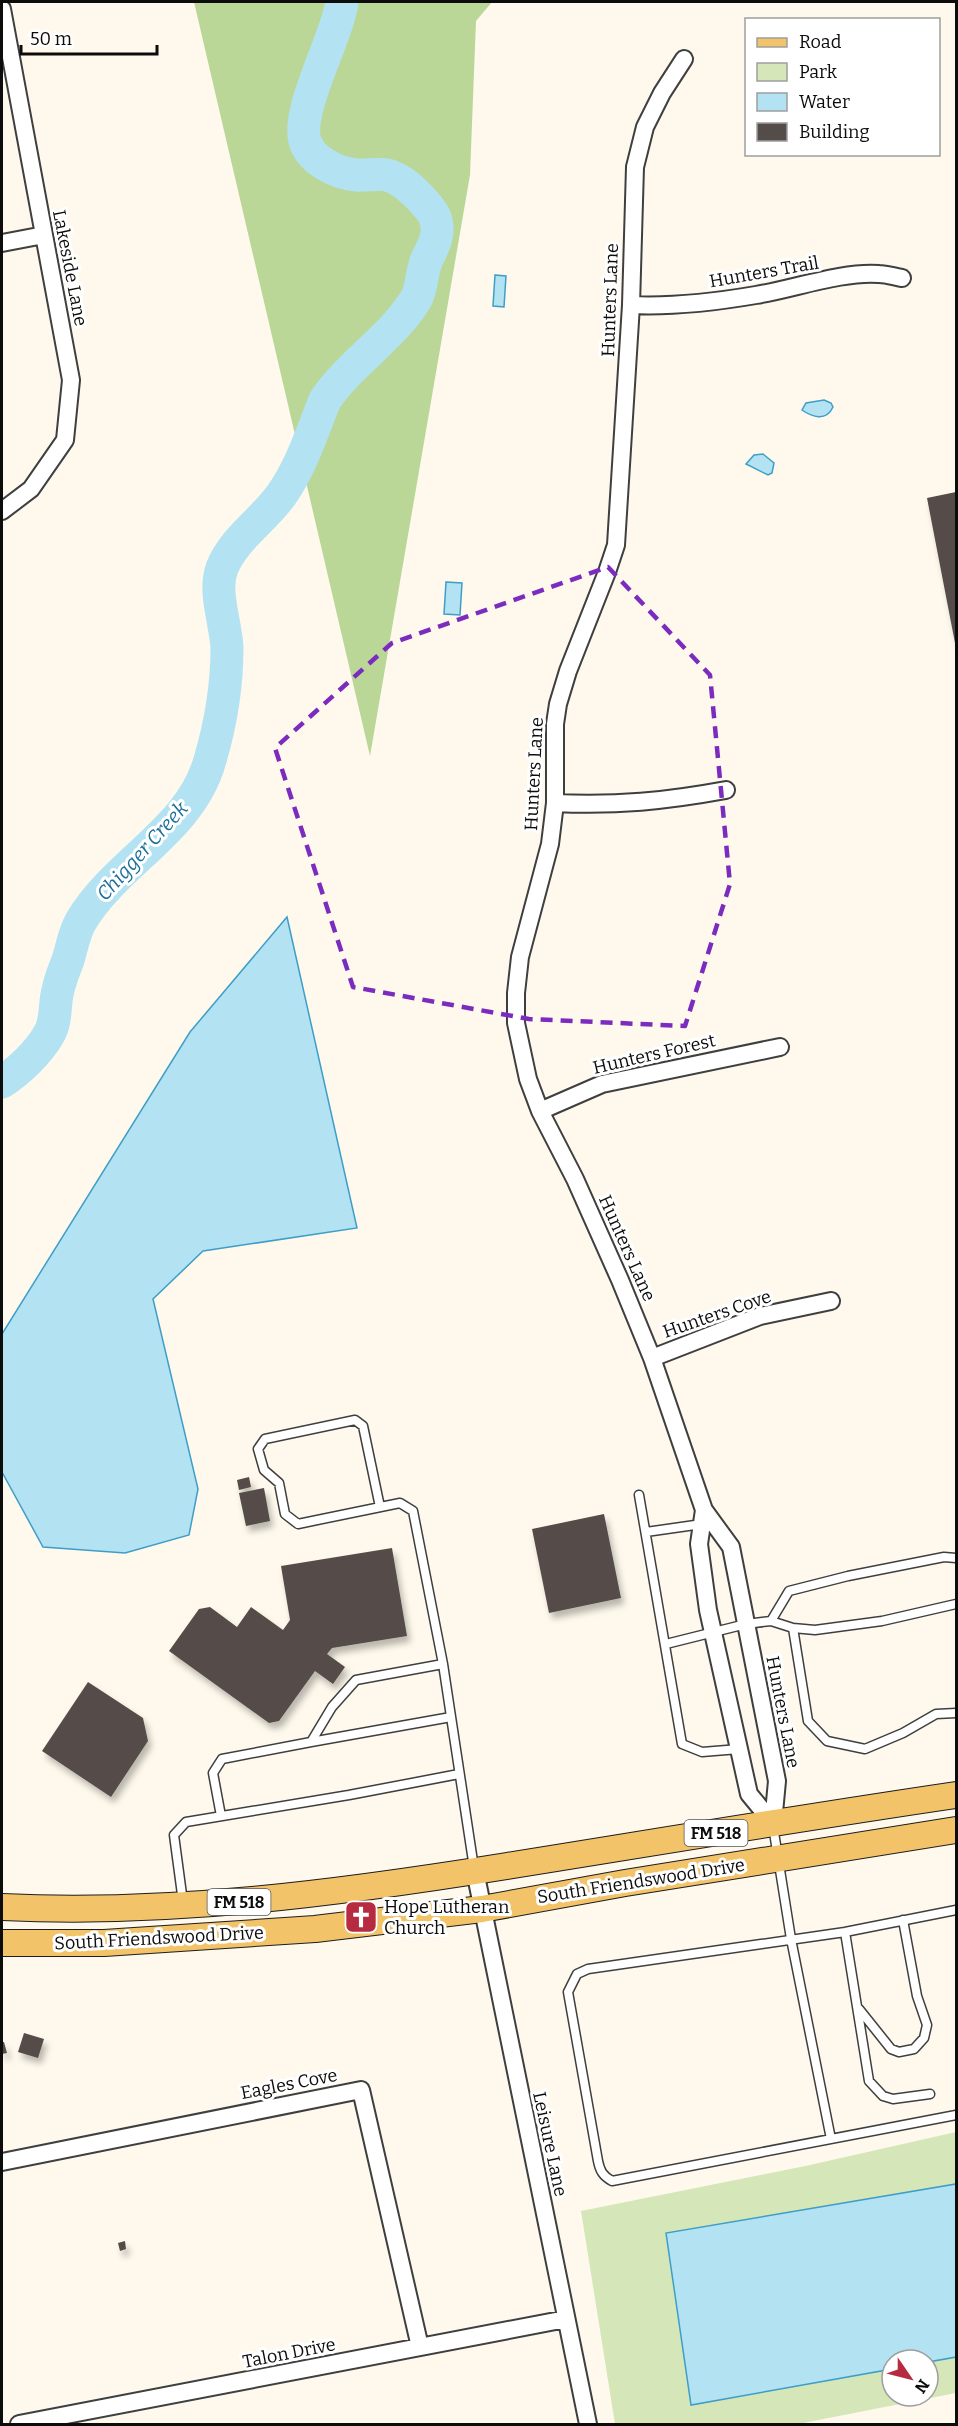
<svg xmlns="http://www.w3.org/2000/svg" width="958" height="2426" font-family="Bitter,serif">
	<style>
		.green { fill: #d5e7b8; fill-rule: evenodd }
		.forest { fill: #bad798 }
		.water { fill: #b3e2f3; stroke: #3e9ec7; stroke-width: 1.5 }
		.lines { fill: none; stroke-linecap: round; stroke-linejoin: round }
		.river { stroke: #b3e2f3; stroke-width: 33 }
		.building { fill: #544c49; filter: url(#shadow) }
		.service-casing { stroke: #3f3f3f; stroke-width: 11 }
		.minor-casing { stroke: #3f3f3f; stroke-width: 20 }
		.primary-casing { stroke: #1d1d1d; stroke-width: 28 }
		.service { stroke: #fff; stroke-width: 8 }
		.minor { stroke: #fff; stroke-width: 16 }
		.primary { stroke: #f2c368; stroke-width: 26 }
		.marked { fill: none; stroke: #7b2cbf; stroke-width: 4.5; stroke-dasharray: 12 8; stroke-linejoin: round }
		.labels { text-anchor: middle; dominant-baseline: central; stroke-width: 6; stroke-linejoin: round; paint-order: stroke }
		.shield { fill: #fff; stroke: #555; stroke-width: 1.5 }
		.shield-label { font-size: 16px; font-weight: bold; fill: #0c0c0c }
		.street-label { font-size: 18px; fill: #0c0c0c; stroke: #fff }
		.poi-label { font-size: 18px; fill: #0c0c0c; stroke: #fff; text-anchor: start }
		.water-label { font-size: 20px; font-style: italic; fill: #1b6e98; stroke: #fff }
	</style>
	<defs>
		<filter id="shadow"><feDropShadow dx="3.5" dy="6" stdDeviation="3" flood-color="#0004"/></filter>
	</defs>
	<rect width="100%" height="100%" fill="#fef9ec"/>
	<path class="green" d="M 956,2132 L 956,2393 L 798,2424 L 615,2424 L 581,2211 L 810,2165 ZM 892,2360 L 928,2360 L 928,2396 L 892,2396 Z"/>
	<path class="forest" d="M 194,2 L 492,2 L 476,21 L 470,175 L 370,756 Z"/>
	<path class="water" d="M 495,275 L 506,276 L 504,307 L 493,306 Z
		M 824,400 L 831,403 L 833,407 C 826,422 812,417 802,410 L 806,403 Z
		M 763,454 L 774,463 L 772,473 L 768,475 L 746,464 L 754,455 Z
		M 446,582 L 462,583 L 460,615 L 444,614 Z
		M 287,917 L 357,1228 L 203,1251 L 153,1299 L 198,1489 L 189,1535 L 125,1553 L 43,1547 L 2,1472 L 2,1334 L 190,1032 Z
		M 956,2184 L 956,2357 L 928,2362 L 928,2360 L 892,2360 L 892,2369 L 691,2405 L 666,2233 Z"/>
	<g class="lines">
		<path class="river" d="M 2,1082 C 19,1071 39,1052 49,1034 C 57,1021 54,1004 58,990 C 60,980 64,970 68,960 C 72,947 74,933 81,921 C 116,862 191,830 210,760 C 220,726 227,685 227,648 C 226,623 213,592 222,568 C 234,538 264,520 282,494 C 302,465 312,432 325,400 C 351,362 392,338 416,299 C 423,286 421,272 427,259 C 433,247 440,235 436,221 C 435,214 428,207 424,202 C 414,191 402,179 387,175 C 378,173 366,176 356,175 C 337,173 311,161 305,141 C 296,109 337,38 342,2"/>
	</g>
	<path class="building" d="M 956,492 L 956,643 L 955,643 L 927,498 Z
		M 249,1477 L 251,1487 L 239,1490 L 237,1480 Z
		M 264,1488 L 270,1521 L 246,1526 L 239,1493 Z
		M 604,1514 L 621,1598 L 549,1613 L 532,1529 Z
		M 392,1548 L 407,1636 L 332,1648 L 327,1654 L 345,1667 L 333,1684 L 315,1671 L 279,1721 L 269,1723 L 169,1651 L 199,1609 L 210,1607 L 237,1627 L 251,1607 L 283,1630 L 290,1620 L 281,1566 Z
		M 88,1682 L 143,1718 L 148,1741 L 111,1797 L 42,1751 Z
		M 24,2033 L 44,2039 L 38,2058 L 18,2052 Z
		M 2,2042 L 4,2042 L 7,2053 L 2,2054 Z
		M 125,2241 L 126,2249 L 120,2251 L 118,2243 Z"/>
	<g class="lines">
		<defs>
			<path id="service" d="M 639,1495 L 682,1744 L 702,1752 L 739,1749
				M 380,1507 L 363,1426 L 355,1420 L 265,1439 L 258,1449 L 264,1470 L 279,1483 L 285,1514 L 298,1524 L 400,1503 L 413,1511 L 443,1664 L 474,1868
				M 646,1532 L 702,1524
				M 771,1621 L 789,1591 L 848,1576 L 944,1557 L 956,1558
				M 793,1628 L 808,1721 L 827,1741 L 865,1749 L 903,1733 L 936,1714 L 956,1713
				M 666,1644 L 746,1624 L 771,1621 L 793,1628 L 815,1630 L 882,1621 L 956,1604
				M 311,1742 L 451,1717
				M 221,1816 L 213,1773 L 222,1759 L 311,1742 L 332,1707 L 356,1680 L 443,1664
				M 773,1826 L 791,1939 L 831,2139
				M 183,1902 L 174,1835 L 186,1822 L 349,1795 L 459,1774
				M 956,1910 L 845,1932 L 588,1969 L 577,1974 L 568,1992 L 598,2161 C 600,2171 603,2176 612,2181 L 956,2115
				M 845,1932 L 869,2081 L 883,2096 L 893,2099 L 930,2094
				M 859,2009 L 891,2049 L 899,2052 L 914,2049 L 924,2038 L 927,2025 L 917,1996 L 903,1920"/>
			<path id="minor" d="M 2,9 L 71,380 L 65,440 L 31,489 L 2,511
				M 684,59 L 662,93 L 645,127 L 635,167 L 631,305 L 616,545 L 607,572 L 568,671 L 558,704 L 555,724 L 555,803 L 550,844 L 520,957 L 516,993 L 516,1023 L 528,1079 L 540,1111 L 575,1179 L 620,1280 L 652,1358 L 704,1510 L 731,1547 L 777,1781 L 773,1823
				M 2,243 L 44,235
				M 631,305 C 673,307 715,302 756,295 C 793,289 843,271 879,274 C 887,274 895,277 902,278
				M 555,803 C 616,806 666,801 726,790
				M 540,1111 L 602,1084 L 780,1047
				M 652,1358 L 760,1316 L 831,1301
				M 704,1510 L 699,1544 L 708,1610 L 739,1749 L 749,1794 L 773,1823
				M 475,1871 L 588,2424
				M 2,2162 L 361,2090 L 420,2347
				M 19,2424 L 566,2319"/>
			<path id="primary" d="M 2,1907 C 172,1915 339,1893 507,1866 C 657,1842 806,1817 956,1795
				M 2,1943 L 104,1943 L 315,1929 L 482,1909 L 625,1883 L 956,1830"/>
		</defs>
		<use href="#service" class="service-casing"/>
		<use href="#minor" class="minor-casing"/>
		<use href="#primary" class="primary-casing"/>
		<use href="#service" class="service"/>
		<use href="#minor" class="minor"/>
		<use href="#primary" class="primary"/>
	</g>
	<path class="marked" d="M 608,567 L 710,675 L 730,884 L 685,1026 L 529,1019 L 353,987 L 275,748 L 392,643 Z"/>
	<defs>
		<symbol id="church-square" viewBox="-11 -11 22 22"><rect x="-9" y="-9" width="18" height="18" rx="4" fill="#b62b3f" stroke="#fff"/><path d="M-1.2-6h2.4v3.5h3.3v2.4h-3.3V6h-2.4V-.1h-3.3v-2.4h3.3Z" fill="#fff"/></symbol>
	</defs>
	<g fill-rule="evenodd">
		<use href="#church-square" x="342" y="1898" width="38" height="38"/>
	</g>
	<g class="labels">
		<g class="shield">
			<rect x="684.5" y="1820" width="63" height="26" rx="4.5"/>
			<rect x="207.5" y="1889" width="63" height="26" rx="4.5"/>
		</g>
		<g class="shield-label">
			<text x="716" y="1833">FM 518</text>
			<text x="239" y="1902">FM 518</text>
		</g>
		<g class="street-label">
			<text transform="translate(70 268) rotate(79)">Lakeside Lane</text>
			<text transform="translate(764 272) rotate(-10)">Hunters Trail</text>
			<text transform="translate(610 300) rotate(-88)">Hunters Lane</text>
			<text transform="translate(534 774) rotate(-87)">Hunters Lane</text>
			<text transform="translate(654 1054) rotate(-13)">Hunters Forest</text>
			<text transform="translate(627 1248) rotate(66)">Hunters Lane</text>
			<text transform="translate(717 1314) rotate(-19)">Hunters Cove</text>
			<text transform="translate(783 1712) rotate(79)">Hunters Lane</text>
			<text transform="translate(641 1881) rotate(-9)">South Friendswood Drive</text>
			<text transform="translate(159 1938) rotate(-3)">South Friendswood Drive</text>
			<text transform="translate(289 2084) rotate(-11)">Eagles Cove</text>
			<text transform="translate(550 2144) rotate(78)">Leisure Lane</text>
			<text transform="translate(289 2353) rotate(-11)">Talon Drive</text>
		</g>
		<g class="poi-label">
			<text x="384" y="1907">Hope Lutheran<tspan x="384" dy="21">Church</tspan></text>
		</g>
		<g class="water-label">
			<text transform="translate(142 851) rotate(-48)">Chigger Creek</text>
		</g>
	</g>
	<rect width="958" height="2426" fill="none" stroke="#0c0c0c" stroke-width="6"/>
	<rect x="745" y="18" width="195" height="138" fill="#ffffff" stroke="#9e9e9e" stroke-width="1.5"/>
	<rect x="757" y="38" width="30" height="9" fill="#f2c368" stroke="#9e9e9e" stroke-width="1.5"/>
	<text x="799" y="48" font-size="18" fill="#0c0c0c">Road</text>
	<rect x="757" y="63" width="30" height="18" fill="#d5e7b8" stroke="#9e9e9e" stroke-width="1.5"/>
	<text x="799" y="78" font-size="18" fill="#0c0c0c">Park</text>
	<rect x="757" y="93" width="30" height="18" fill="#b3e2f3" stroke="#9e9e9e" stroke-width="1.5"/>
	<text x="799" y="108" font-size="18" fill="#0c0c0c">Water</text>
	<rect x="757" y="123" width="30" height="18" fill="#544c49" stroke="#9e9e9e" stroke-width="1.5"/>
	<text x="799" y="138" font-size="18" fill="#0c0c0c">Building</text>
	<g transform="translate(910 2378) rotate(125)"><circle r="28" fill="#ffffff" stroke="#9e9e9e" stroke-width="1.5"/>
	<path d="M0-4.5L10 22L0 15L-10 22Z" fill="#b62b3f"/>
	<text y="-9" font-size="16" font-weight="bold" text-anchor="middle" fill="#0c0c0c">N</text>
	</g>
	<path d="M21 45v9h136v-9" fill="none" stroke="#0c0c0c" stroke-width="3"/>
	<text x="30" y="45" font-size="18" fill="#0c0c0c" stroke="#ffffff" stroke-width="4.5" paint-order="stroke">50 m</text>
</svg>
